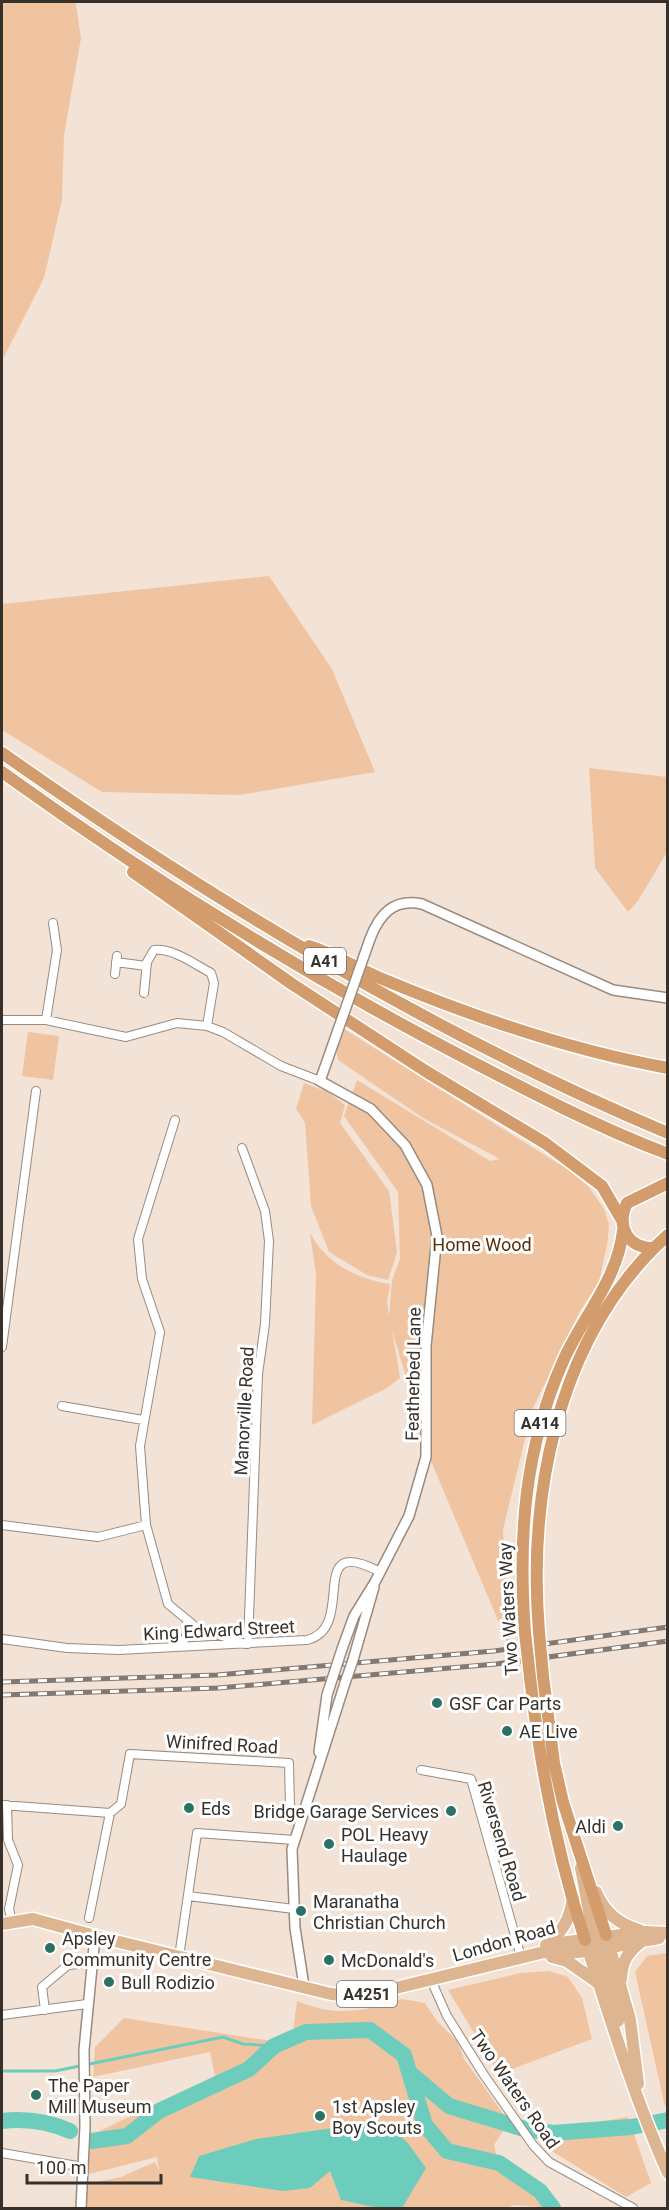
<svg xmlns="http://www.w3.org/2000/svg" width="669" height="2210" font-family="Roboto,sans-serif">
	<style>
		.green { fill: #f0c4a1 }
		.water { fill: #6dcdbc }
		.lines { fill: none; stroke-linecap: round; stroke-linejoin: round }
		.stream { stroke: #6dcdbc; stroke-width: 3 }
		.river { stroke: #6dcdbc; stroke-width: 16 }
		.minor-casing { stroke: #998b7f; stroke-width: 10 }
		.tertiary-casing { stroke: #998b7f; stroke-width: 12 }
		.primary-casing { stroke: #fff; stroke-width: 15 }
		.trunk-casing { stroke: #fff; stroke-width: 15 }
		.minor { stroke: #fff; stroke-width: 8 }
		.tertiary { stroke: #fff; stroke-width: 9 }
		.primary { stroke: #deb591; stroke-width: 12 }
		.trunk { stroke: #d39c6c; stroke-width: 12 }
		.rail-casing { stroke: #837971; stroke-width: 5 }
		.rail { stroke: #fff; stroke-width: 3; stroke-dasharray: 9; stroke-linecap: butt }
		.tertiary-bridge-casing { stroke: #998b7f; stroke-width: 12; stroke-linecap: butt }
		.trunk-bridge-casing { stroke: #fff; stroke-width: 15; stroke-linecap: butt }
		.tertiary-bridge { stroke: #fff; stroke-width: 9 }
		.trunk-bridge { stroke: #d39c6c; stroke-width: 12 }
		.poi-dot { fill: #2b7165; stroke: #fff; stroke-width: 2 }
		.labels { text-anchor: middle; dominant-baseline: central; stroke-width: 6; stroke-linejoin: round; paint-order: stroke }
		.shield { fill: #fff; stroke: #736f6b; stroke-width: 1.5 }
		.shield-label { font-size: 16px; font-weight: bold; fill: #37312c }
		.park-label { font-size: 18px; fill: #57310a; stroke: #fff }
		.street-label { font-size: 18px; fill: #37312c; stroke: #fff }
		.poi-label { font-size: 18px; fill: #37312c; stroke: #fff; text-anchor: start }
	</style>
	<rect width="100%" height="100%" fill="#f3e3d6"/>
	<path class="green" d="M 2,2 L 73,2 L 76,4 L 81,38 L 64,135 L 62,200 L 44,278 L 4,357 L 2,356 Z
		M 269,576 L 332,669 L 375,772 L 240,795 L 102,792 L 2,730 L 2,604 Z
		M 589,768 L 667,777 L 667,852 L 638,901 L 628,912 L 595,868 Z
		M 344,1029 L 567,1169 L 589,1187 L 604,1209 L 609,1224 L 608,1240 L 599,1282 L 580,1311 L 532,1410 L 503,1530 L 510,1649 L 431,1461 L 430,1440 L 406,1377 L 392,1330 L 400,1378 L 387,1388 L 312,1425 L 316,1275 L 310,1233 C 327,1264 355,1278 390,1284 L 387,1301 L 389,1316 L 392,1280 L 400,1259 L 398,1192 L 344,1116 L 357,1080 L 490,1161 L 500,1159 L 423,1118 L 338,1060 L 336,1050 Z
		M 28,1032 L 59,1036 L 53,1080 L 22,1076 Z
		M 304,1083 L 328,1092 L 345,1105 L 340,1123 L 389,1191 L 397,1252 L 388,1280 L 367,1275 L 329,1252 L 311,1206 L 305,1123 L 296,1109 Z
		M 667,1953 L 668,2101 L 665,2107 L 635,1972 L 647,1956 Z
		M 549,1971 L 568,1977 L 582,1998 L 592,2039 L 499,2074 L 448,1990 L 521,1973 Z
		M 402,1999 L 425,2003 L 437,2021 L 458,2042 L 464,2059 L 512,2126 L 503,2131 L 494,2145 L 498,2163 L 539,2192 L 551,2208 L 512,2205 L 510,2208 L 86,2208 L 86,2184 L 121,2177 L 155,2162 L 159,2171 L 157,2157 L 85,2175 L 85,2138 L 215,2076 L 210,2052 L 93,2077 L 95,2047 L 124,2018 L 271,2041 L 293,2031 L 297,2001 C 337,2017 361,2012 402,1999 Z
		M 628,2117 L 651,2183 L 626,2197 L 550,2150 L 537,2127 L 585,2124 Z"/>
	<path class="water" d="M 382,2121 L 407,2142 L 426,2168 L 402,2208 L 378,2208 L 341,2200 L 330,2171 L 310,2188 L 283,2191 L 190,2177 L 199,2156 L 256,2139 Z"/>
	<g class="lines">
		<path class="stream" d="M 2,2071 L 55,2071 L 223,2037 L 243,2044 L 274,2046"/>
		<path class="river" d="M 410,2073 L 449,2106 L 521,2128 L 553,2133 L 631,2127 L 668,2120
			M 2,2121 C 26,2118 47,2121 70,2131
			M 92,2141 L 127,2136 L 159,2111 L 249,2069 L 274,2046 L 306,2032 L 370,2030 L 404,2055 L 425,2125 L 447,2151 L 499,2163 L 540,2191 L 553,2208"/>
		<defs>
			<path id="minor" d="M 116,962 L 146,966
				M 115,974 L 117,956
				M 144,993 L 147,962 L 154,950 C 173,948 194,964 211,973 L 214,983 L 207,1026
				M 2,1020 L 46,1020 L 126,1037 L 177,1023 L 207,1026 L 223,1032 L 281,1066 L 320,1081
				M 46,1020 L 57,950 L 53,923
				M 175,1120 L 138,1239 L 142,1279 L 160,1332 L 140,1446 L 146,1525 L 168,1604 L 196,1627 L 245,1644
				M 242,1148 L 265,1211 L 269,1241 L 265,1324 L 258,1374 L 248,1644
				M 2,1347 L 36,1091
				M 62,1406 L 143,1420
				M 2,1525 L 98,1537 L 146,1525
				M 2,1639 L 67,1648 L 119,1650 L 307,1640 C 359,1627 303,1531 380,1572
				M 181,1646 L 187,1634 L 187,1622
				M 421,1770 L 471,1779 L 521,1957
				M 2,1805 L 110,1813
				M 7,1805 L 8,1840 L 18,1865 L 9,1909 L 12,1921
				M 188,1896 L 294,1909
				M 89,1918 L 110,1813 L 121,1804 L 130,1754 L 289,1763 L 290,1807 L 301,1816
				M 179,1957 L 197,1833 L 294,1840
				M 431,1980 L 447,2016 L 484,2075 L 533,2145 L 549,2162 L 633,2208
				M 45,2010 L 42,1987 L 68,1965 L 79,1964
				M 2,2015 L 87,2004
				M 2,2153 L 83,2167"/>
			<path id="tertiary" d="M 370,939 C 379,915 393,898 422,904 L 613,990 L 668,998
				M 338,1030 L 320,1081 L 371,1109 L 405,1145 L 427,1185 L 437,1236 L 426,1346 L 426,1457 L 409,1516 L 375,1582 L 354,1616 L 342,1649
				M 353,1660 L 374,1587
				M 319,1752 L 327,1695
				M 304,1986 L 295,1928 L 292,1849 L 345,1683
				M 81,2208 L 85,2126 L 84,2050 L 95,1936"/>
			<path id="primary" d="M 581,1868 L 593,1933 L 589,1944
				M 596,1892 C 604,1912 618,1924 639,1930
				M 2,1924 L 33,1919 L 95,1936 L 331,1994 L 355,1996 L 375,1993 L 544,1952 L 560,1943 L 644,1932 L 668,1933
				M 606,1935 L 630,2020 L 638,2084
				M 611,1938 L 600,1953 L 618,2021
				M 585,1940 C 610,2018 634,2097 668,2173
				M 546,1945 C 563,1931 569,1921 573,1899
				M 544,1952 C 581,1956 622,1944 659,1938
				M 552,1957 L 567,1961 L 597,1982
				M 621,1979 C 622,1960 628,1952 642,1941"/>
			<path id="trunk" d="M 2,753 C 211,900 431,1033 668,1133
				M 2,772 C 149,878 302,973 463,1057 C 530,1092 597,1127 668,1154
				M 133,872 L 292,984 L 427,1072 L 545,1143 L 602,1186 L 623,1222
				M 309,946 C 334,954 356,968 380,978 C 473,1017 568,1050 668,1068
				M 668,1183 L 627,1203 C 616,1226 627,1248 654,1248 L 668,1235
				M 539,1632 C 528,1497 556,1347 654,1248
				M 525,1633 C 518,1537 524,1448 564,1359 C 584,1315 617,1280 623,1231
				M 543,1676 L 554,1763 L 563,1802 L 606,1935
				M 530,1677 C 540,1766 557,1854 585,1940"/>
		</defs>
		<use href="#minor" class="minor-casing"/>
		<use href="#tertiary" class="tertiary-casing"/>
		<use href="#primary" class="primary-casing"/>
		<use href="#trunk" class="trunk-casing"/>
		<use href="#minor" class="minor"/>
		<use href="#tertiary" class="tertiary"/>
		<use href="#primary" class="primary"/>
		<use href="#trunk" class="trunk"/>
		<defs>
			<path id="rail" d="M 2,1682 L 217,1675 L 494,1651 L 668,1627
				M 2,1695 L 218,1688 L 496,1664 L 668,1641"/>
		</defs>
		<use href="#rail" class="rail-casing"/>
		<use href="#rail" class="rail"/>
		<defs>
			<path id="tertiary-bridge" d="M 338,1030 L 370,939
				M 345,1683 L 353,1660
				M 327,1695 L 342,1649"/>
			<path id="trunk-bridge" d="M 539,1632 L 543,1676
				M 525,1633 L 530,1677"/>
		</defs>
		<use href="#tertiary-bridge" class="tertiary-bridge-casing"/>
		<use href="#trunk-bridge" class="trunk-bridge-casing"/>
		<use href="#tertiary-bridge" class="tertiary-bridge"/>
		<use href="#trunk-bridge" class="trunk-bridge"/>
	</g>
	<g class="poi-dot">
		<circle cx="437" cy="1703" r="6"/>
		<circle cx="507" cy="1731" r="6"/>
		<circle cx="189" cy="1808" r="6"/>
		<circle cx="451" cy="1811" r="6"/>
		<circle cx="618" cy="1826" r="6"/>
		<circle cx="329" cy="1844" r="6"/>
		<circle cx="301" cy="1911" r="6"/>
		<circle cx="50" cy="1948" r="6"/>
		<circle cx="329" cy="1960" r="6"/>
		<circle cx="109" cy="1982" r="6"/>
		<circle cx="36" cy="2095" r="6"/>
		<circle cx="320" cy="2116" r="6"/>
	</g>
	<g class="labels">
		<g class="shield">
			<rect x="304" y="948" width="42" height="26" rx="4.5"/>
			<rect x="514.5" y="1410" width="51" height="26" rx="4.5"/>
			<rect x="337" y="1981" width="60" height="26" rx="4.5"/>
		</g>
		<g class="shield-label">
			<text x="325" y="961">A41</text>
			<text x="540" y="1423">A414</text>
			<text x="367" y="1994">A4251</text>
		</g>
		<g class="park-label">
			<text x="482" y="1244">Home Wood</text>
		</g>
		<g class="street-label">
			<text transform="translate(413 1374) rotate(-89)">Featherbed Lane</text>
			<text transform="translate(244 1411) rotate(-87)">Manorville Road</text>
			<text transform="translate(508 1609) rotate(-93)">Two Waters Way</text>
			<text transform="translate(219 1630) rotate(-3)">King Edward Street</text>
			<text transform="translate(222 1744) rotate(3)">Winifred Road</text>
			<text transform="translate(502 1841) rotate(73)">Riversend Road</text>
			<text transform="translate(504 1941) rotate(-16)">London Road</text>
			<text transform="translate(515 2089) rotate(55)">Two Waters Road</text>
		</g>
		<g class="poi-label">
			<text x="449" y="1703">GSF Car Parts</text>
			<text x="519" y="1731">AE Live</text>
			<text x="201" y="1808">Eds</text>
			<text x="439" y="1811" text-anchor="end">Bridge Garage Services</text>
			<text x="606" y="1826" text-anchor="end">Aldi</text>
			<text x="341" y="1834">POL Heavy<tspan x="341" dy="21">Haulage</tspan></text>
			<text x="313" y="1901">Maranatha<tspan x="313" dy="21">Christian Church</tspan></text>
			<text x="62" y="1938">Apsley<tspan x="62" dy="21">Community Centre</tspan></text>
			<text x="341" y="1960">McDonald's</text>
			<text x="121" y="1982">Bull Rodizio</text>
			<text x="48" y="2085">The Paper<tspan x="48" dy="21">Mill Museum</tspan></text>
			<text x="332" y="2106">1st Apsley<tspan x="332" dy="21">Boy Scouts</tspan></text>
		</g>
	</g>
	<rect width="669" height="2210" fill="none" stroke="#37312c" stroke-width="6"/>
	<path d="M27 2174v9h134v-9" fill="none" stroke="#37312c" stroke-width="3"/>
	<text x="36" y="2174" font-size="18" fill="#37312c" stroke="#ffffff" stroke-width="4.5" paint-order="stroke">100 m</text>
</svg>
